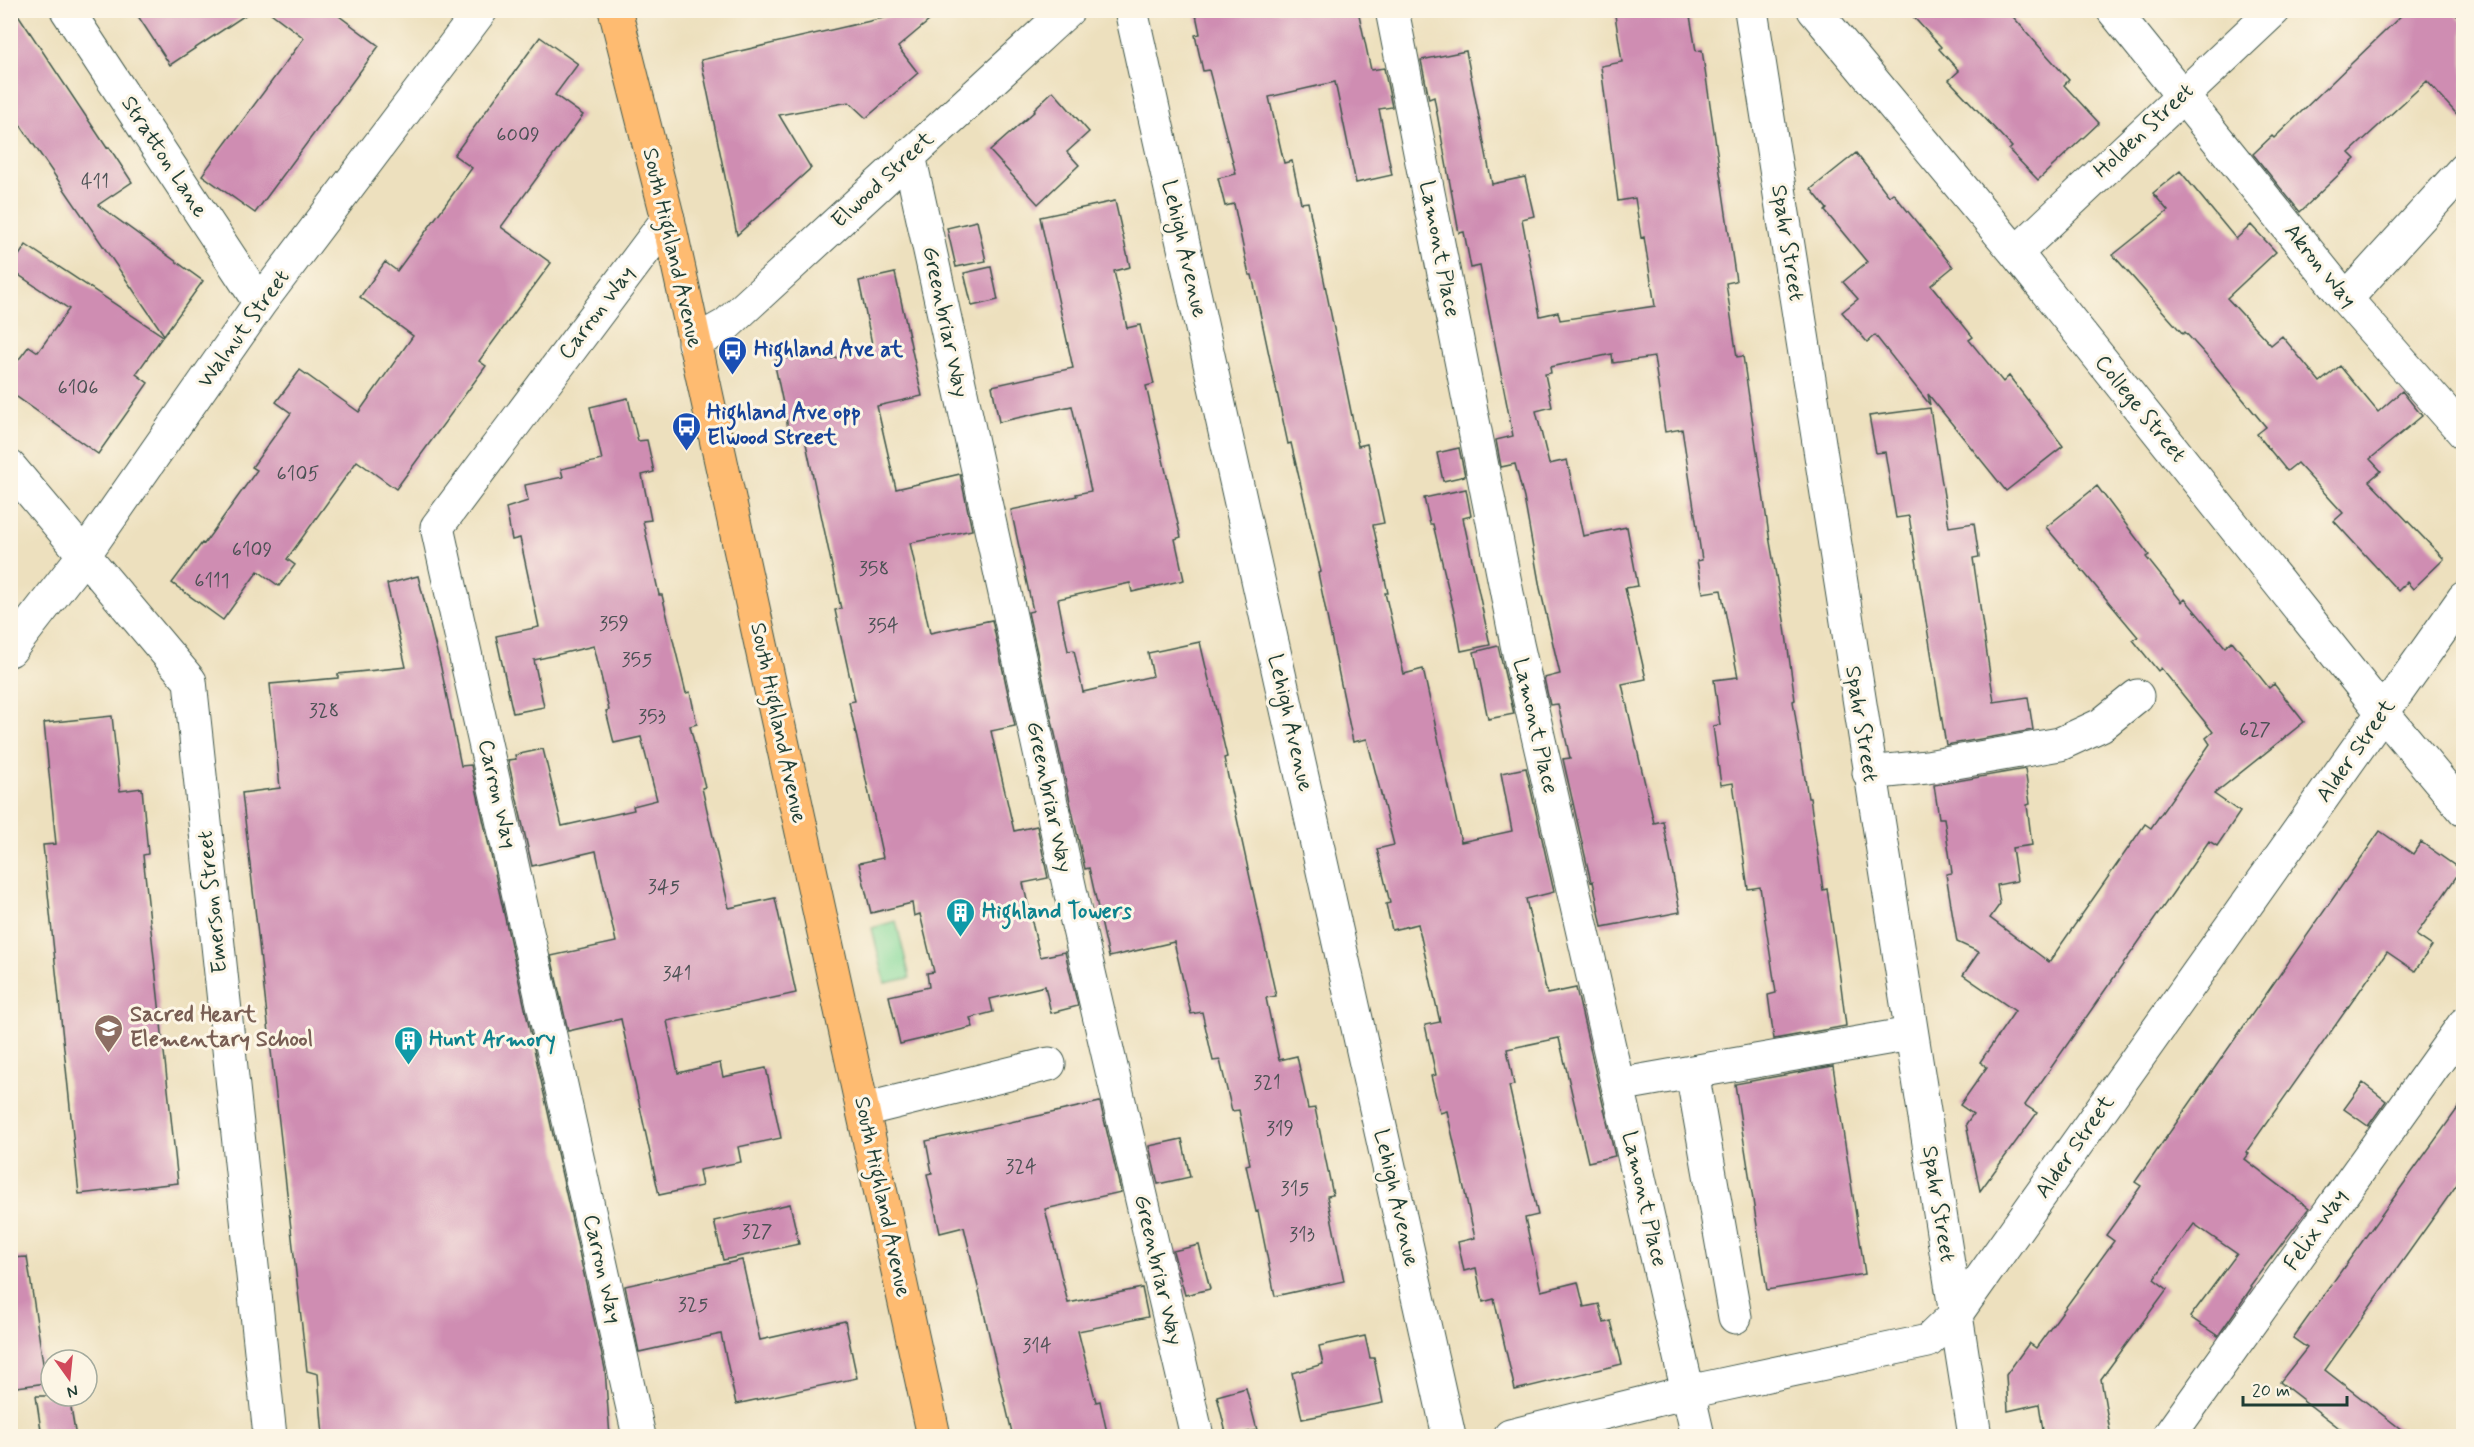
<svg xmlns="http://www.w3.org/2000/svg" width="2474" height="1447" font-family="Mynerve,sans-serif">
	<style>
		.green { fill: #87da9c; stroke: #538c68; stroke-width: 1.5 }
		.building { fill: #cf8db2 }
		.lines { fill: none; stroke-linecap: round; stroke-linejoin: round }
		.minor-casing { stroke: #3e5549; stroke-width: 35 }
		.major-casing { stroke: #3e5549; stroke-width: 35 }
		.minor { stroke: #fff; stroke-width: 33 }
		.major { stroke: #febb71; stroke-width: 33 }
		.labels { text-anchor: middle; dominant-baseline: central; stroke-width: 6; stroke-linejoin: round; paint-order: stroke }
		.number-label { font-size: 20px; fill: #4b5154 }
		.street-label { font-size: 22px; fill: #1f3d34; stroke: #fcf5e5 }
		.transit-label { font-size: 22px; font-weight: bold; fill: #164399; stroke: #fcf5e5; text-anchor: start }
		.culture-label { font-size: 22px; font-weight: bold; fill: #0d838f; stroke: #fcf5e5; text-anchor: start }
		.education-label { font-size: 22px; font-weight: bold; fill: #785e54; stroke: #fcf5e5; text-anchor: start }
	</style>
	<rect width="100%" height="100%" fill="#fcf5e5"/>
	<filter id="ink" filterUnits="userSpaceOnUse"><feTurbulence type="fractalNoise" baseFrequency=".0167" numOctaves="2"/><feDisplacementMap in="SourceGraphic" scale="12" xChannelSelector="R" yChannelSelector="G"/><feConvolveMatrix kernelMatrix="1 2 1 2 8 2 1 2 1" color-interpolation-filters="sRGB"/></filter>
	<filter id="wash" filterUnits="userSpaceOnUse"><feTurbulence type="fractalNoise" baseFrequency=".008" numOctaves="4" result="noise"/><feDisplacementMap in="SourceGraphic" scale="24" xChannelSelector="R" yChannelSelector="G"/><feGaussianBlur stdDeviation="1.35" result="paint"/><feColorMatrix in="noise" values="0 0 0 0 0 0 0 0 0 0 0 0 0 0 0 0 0 1.4 0 .05"/><feComposite in="paint" operator="in"/></filter>
	<g filter="url(#wash)">
		<rect width="100%" height="100%" fill="#ede0be"/>
		<path class="green" d="M 896,921 L 910,978 L 885,983 L 872,928 Z"/>
		<g id="blocks">
			<path class="building" d="M 10,10 L 15,10 L 107,148 L 109,147 L 132,182 L 98,205 L 203,281 L 164,335 L 10,110 Z
				M 134,10 L 253,10 L 170,65 Z
				M 267,10 L 331,10 L 379,46 L 255,213 L 202,175 L 304,38 Z
				M 918,10 L 942,10 L 898,47 L 918,73 L 866,118 L 849,102 L 779,115 L 811,168 L 737,235 L 701,60 Z
				M 1195,10 L 1358,10 L 1371,70 L 1384,68 L 1392,107 L 1379,109 L 1392,175 L 1356,183 L 1335,82 L 1269,97 L 1284,163 L 1292,161 L 1301,203 L 1308,202 L 1358,446 L 1367,444 L 1384,523 L 1373,525 L 1388,593 L 1385,593 L 1404,674 L 1423,669 L 1461,842 L 1512,831 L 1501,773 L 1526,768 L 1554,892 L 1526,899 L 1547,994 L 1576,988 L 1615,1156 L 1588,1162 L 1559,1038 L 1507,1049 L 1514,1085 L 1509,1086 L 1538,1215 L 1525,1218 L 1541,1291 L 1578,1282 L 1584,1307 L 1599,1304 L 1604,1323 L 1611,1321 L 1622,1364 L 1515,1390 L 1494,1299 L 1483,1302 L 1476,1268 L 1464,1271 L 1458,1242 L 1475,1238 L 1447,1111 L 1440,1113 L 1431,1076 L 1436,1075 L 1425,1025 L 1440,1022 L 1418,924 L 1392,930 L 1386,904 L 1390,903 L 1377,849 L 1394,845 L 1367,739 L 1353,742 L 1318,573 L 1321,572 L 1291,443 L 1288,444 L 1252,275 L 1249,275 L 1234,204 L 1225,206 L 1218,178 L 1236,174 L 1209,70 L 1203,71 L 1195,35 L 1200,34 Z
				M 1649,10 L 1689,10 L 1696,51 L 1702,50 L 1736,281 L 1726,283 L 1737,357 L 1743,356 L 1770,542 L 1784,620 L 1795,700 L 1793,701 L 1808,798 L 1810,798 L 1823,890 L 1827,889 L 1840,978 L 1846,1026 L 1774,1039 L 1768,995 L 1776,993 L 1760,887 L 1748,889 L 1733,783 L 1721,785 L 1713,726 L 1720,725 L 1714,680 L 1738,677 L 1721,590 L 1703,593 L 1697,561 L 1702,560 L 1682,429 L 1665,432 L 1654,357 L 1613,363 L 1612,354 L 1550,367 L 1551,373 L 1545,374 L 1552,407 L 1536,411 L 1549,464 L 1567,460 L 1583,536 L 1627,527 L 1638,586 L 1625,588 L 1646,679 L 1622,684 L 1654,823 L 1663,821 L 1680,912 L 1602,927 L 1593,881 L 1591,882 L 1563,759 L 1570,758 L 1558,704 L 1550,705 L 1544,678 L 1560,674 L 1540,588 L 1524,498 L 1515,464 L 1501,467 L 1496,440 L 1513,436 L 1480,266 L 1471,268 L 1464,232 L 1459,233 L 1434,97 L 1429,99 L 1421,60 L 1466,51 L 1492,184 L 1525,177 L 1534,216 L 1522,219 L 1540,316 L 1558,312 L 1560,320 L 1655,306 L 1644,237 L 1641,238 L 1635,198 L 1618,201 L 1601,66 L 1622,62 L 1615,15 Z
				M 1907,10 L 2007,10 L 2069,80 L 2064,85 L 2099,123 L 2038,180 L 2009,150 L 2012,147 L 1949,80 L 1959,71 L 1939,49 L 1941,47 Z
				M 2407,10 L 2452,10 L 2463,23 L 2463,121 L 2427,81 L 2349,153 L 2355,159 L 2300,212 L 2253,154 L 2272,136 L 2274,138 Z
				M 540,37 L 578,64 L 555,95 L 583,115 L 501,227 L 551,263 L 479,361 L 486,366 L 396,489 L 357,461 L 287,559 L 295,565 L 279,586 L 258,571 L 223,620 L 172,583 L 202,543 L 204,544 L 257,470 L 252,467 L 291,413 L 276,402 L 300,370 L 359,412 L 413,336 L 360,297 L 385,262 L 397,271 L 472,168 L 454,155 Z
				M 1053,91 L 1089,132 L 1067,152 L 1079,165 L 1038,204 L 990,151 L 1035,111 L 1034,109 Z
				M 1856,153 L 1889,196 L 1893,193 L 1953,267 L 1931,285 L 1973,337 L 1969,340 L 2003,382 L 2009,376 L 2063,446 L 2006,491 L 1928,394 L 1930,405 L 1875,335 L 1867,342 L 1842,312 L 1858,299 L 1843,282 L 1867,262 L 1825,211 L 1827,209 L 1811,189 Z
				M 2180,171 L 2236,239 L 2251,225 L 2276,252 L 2227,298 L 2271,345 L 2282,336 L 2320,382 L 2340,366 L 2378,412 L 2402,391 L 2422,416 L 2370,459 L 2381,471 L 2369,481 L 2444,559 L 2413,589 L 2407,582 L 2398,591 L 2334,521 L 2343,513 L 2297,463 L 2287,471 L 2257,434 L 2266,427 L 2213,363 L 2185,332 L 2183,334 L 2113,255 L 2168,211 L 2153,193 Z
				M 1115,201 L 1130,267 L 1114,271 L 1127,328 L 1140,325 L 1154,384 L 1146,386 L 1181,537 L 1175,539 L 1184,580 L 1132,592 L 1130,583 L 1058,599 L 1068,651 L 1074,650 L 1083,692 L 1153,676 L 1148,653 L 1200,642 L 1227,757 L 1224,758 L 1236,814 L 1276,996 L 1266,998 L 1279,1060 L 1297,1056 L 1308,1109 L 1315,1108 L 1333,1195 L 1327,1196 L 1344,1281 L 1275,1296 L 1258,1211 L 1256,1212 L 1246,1165 L 1250,1164 L 1239,1110 L 1232,1111 L 1220,1060 L 1213,1061 L 1202,1012 L 1191,1014 L 1174,942 L 1109,957 L 1089,868 L 1085,869 L 1028,612 L 1033,611 L 1011,510 L 1077,496 L 1076,494 L 1091,491 L 1072,406 L 999,422 L 992,386 L 1073,368 L 1040,217 Z
				M 977,221 L 986,261 L 956,267 L 947,228 Z
				M 26,245 L 163,336 L 136,374 L 148,383 L 98,454 L 10,392 L 10,371 L 29,346 L 38,352 L 69,309 L 10,269 Z
				M 991,267 L 998,300 L 972,306 L 964,273 Z
				M 895,273 L 922,396 L 877,406 L 896,489 L 960,474 L 972,530 L 910,543 L 930,633 L 992,620 L 1015,726 L 991,731 L 1014,831 L 1037,826 L 1048,878 L 1023,883 L 1040,957 L 1065,952 L 1078,1006 L 1051,1013 L 1045,986 L 990,999 L 993,1012 L 970,1018 L 973,1027 L 900,1044 L 889,996 L 929,987 L 927,973 L 934,972 L 920,914 L 914,916 L 912,903 L 871,913 L 859,863 L 883,858 L 849,702 L 855,701 L 835,610 L 841,609 L 804,434 L 790,437 L 774,361 L 819,351 L 821,361 L 873,349 L 859,281 Z
				M 628,398 L 638,441 L 647,440 L 654,472 L 642,475 L 651,520 L 643,521 L 659,595 L 662,595 L 686,693 L 690,692 L 697,724 L 690,726 L 705,787 L 702,788 L 729,908 L 775,898 L 796,993 L 667,1021 L 678,1073 L 720,1063 L 723,1077 L 766,1068 L 781,1138 L 738,1147 L 741,1162 L 699,1170 L 702,1186 L 659,1195 L 621,1019 L 568,1031 L 551,956 L 616,942 L 596,851 L 532,866 L 508,760 L 516,759 L 515,755 L 543,749 L 562,826 L 634,810 L 633,806 L 657,800 L 641,737 L 614,743 L 606,711 L 609,710 L 594,646 L 534,660 L 544,707 L 513,713 L 496,636 L 539,627 L 520,538 L 512,540 L 506,508 L 528,501 L 525,485 L 563,477 L 561,469 L 602,460 L 590,407 Z
				M 1930,408 L 1949,527 L 1974,523 L 1979,557 L 1973,558 L 1994,702 L 2028,697 L 2033,730 L 1946,745 L 1909,516 L 1896,518 L 1885,452 L 1876,453 L 1869,416 Z
				M 1459,448 L 1465,476 L 1443,481 L 1437,453 Z
				M 2097,486 L 2149,555 L 2146,557 L 2182,602 L 2185,599 L 2225,647 L 2232,641 L 2269,688 L 2274,684 L 2304,722 L 2214,794 L 2240,812 L 2217,846 L 2209,841 L 2025,1105 L 2037,1113 L 1980,1191 L 1966,1124 L 1973,1114 L 1960,1105 L 1987,1067 L 1980,1062 L 2015,1011 L 1963,975 L 1979,952 L 1957,942 L 1946,874 L 1952,873 L 1944,818 L 1939,818 L 1934,785 L 2025,769 L 2030,804 L 2027,805 L 2032,845 L 2012,848 L 2017,881 L 1997,885 L 2000,904 L 1990,918 L 2049,962 L 2145,824 L 2151,828 L 2210,744 L 2206,738 L 2213,732 L 2161,668 L 2158,671 L 2133,640 L 2138,637 L 2046,527 Z
				M 1466,489 L 1471,516 L 1463,518 L 1490,645 L 1461,651 L 1455,617 L 1433,524 L 1430,524 L 1424,498 Z
				M 418,576 L 441,668 L 461,766 L 471,765 L 605,1369 L 610,1437 L 323,1437 L 318,1374 L 307,1371 L 242,793 L 280,788 L 270,684 L 338,678 L 338,674 L 406,667 L 387,584 Z
				M 1498,646 L 1514,714 L 1488,719 L 1474,652 Z
				M 112,716 L 120,791 L 142,788 L 148,854 L 143,855 L 178,1183 L 79,1194 L 43,845 L 56,844 L 44,723 Z
				M 2380,831 L 2413,854 L 2421,842 L 2461,870 L 2416,935 L 2432,946 L 2415,971 L 2387,952 L 2246,1152 L 2249,1154 L 2245,1159 L 2309,1208 L 2250,1286 L 2252,1287 L 2218,1336 L 2190,1317 L 2237,1254 L 2194,1224 L 2154,1279 L 2167,1289 L 2101,1379 L 2111,1437 L 2044,1437 L 2039,1404 L 2008,1411 L 2006,1375 L 2029,1343 L 2036,1348 L 2114,1241 L 2106,1235 L 2141,1186 L 2135,1182 Z
				M 1833,1066 L 1865,1274 L 1767,1290 L 1735,1084 Z
				M 2363,1083 L 2386,1101 L 2368,1126 L 2344,1109 Z
				M 2463,1101 L 2463,1176 L 2325,1370 L 2411,1437 L 2351,1437 L 2280,1382 L 2307,1348 L 2293,1338 Z
				M 1100,1102 L 1121,1192 L 1045,1209 L 1068,1303 L 1142,1288 L 1148,1317 L 1078,1331 L 1096,1402 L 1100,1401 L 1108,1437 L 1013,1437 L 964,1227 L 940,1233 L 927,1174 L 932,1173 L 926,1141 Z
				M 1182,1139 L 1190,1177 L 1158,1184 L 1149,1146 Z
				M 790,1204 L 799,1244 L 723,1260 L 714,1221 Z
				M 1199,1245 L 1210,1289 L 1185,1295 L 1173,1251 Z
				M 27,1257 L 46,1383 L 10,1388 L 10,1258 Z
				M 742,1260 L 760,1340 L 845,1321 L 857,1378 L 736,1404 L 721,1334 L 639,1352 L 625,1286 Z
				M 1365,1336 L 1370,1358 L 1374,1358 L 1383,1403 L 1302,1419 L 1292,1373 L 1323,1364 L 1319,1346 Z
				M 1246,1388 L 1257,1430 L 1227,1437 L 1217,1396 Z
				M 36,1396 L 69,1396 L 76,1437 L 42,1437 Z"/>
		</g>
	</g>
	<g filter="url(#ink)">
		<use href="#blocks" fill-opacity="0" stroke="#3e5549" stroke-width="1.5"/>
		<g class="lines">
			<defs>
				<path id="minor" d="M 67,10 L 260,303
					M 1131,10 L 1449,1436
					M 1392,10 L 1517,644 L 1698,1436
					M 1751,10 L 1975,1436
					M 1814,10 L 2016,253 L 2383,713 L 2464,810
					M 2113,10 L 2346,299 L 2464,433
					M 909,155 L 1074,908 L 1197,1436
					M 2016,253 L 2274,10
					M 2346,299 L 2464,169
					M 694,343 L 726,325 L 1068,10
					M 10,467 L 190,681 L 270,1436
					M 10,650 L 84,555 L 260,303 L 481,10
					M 1869,773 L 1927,767 L 2060,744 L 2101,725 L 2137,696
					M 1618,1085 L 1692,1072
					M 863,1110 L 1049,1064
					M 1735,1317 L 1692,1072 L 1910,1034
					M 639,1436 L 437,527 L 668,219
					M 1510,1436 L 1688,1392 L 1928,1341 L 1956,1314 L 2464,598
					M 2169,1436 L 2464,1024"/>
				<path id="major" d="M 615,10 L 668,219 L 934,1436"/>
			</defs>
			<use href="#minor" class="minor-casing"/>
			<use href="#major" class="major-casing"/>
			<use href="#minor" class="minor"/>
			<use href="#major" class="major"/>
		</g>
	</g>
	<defs>
		<symbol id="bus-pin" viewBox="-11 -11 22 30"><path d="M0 17L-7.5 6A9.5 9.5 0 1 1 7.5 6Z" fill="#1a4fb4" stroke="#fcf5e5"/><path d="M-5-6H5V4H4V6H2V4H-2V6H-4V4H-5ZM-3.5-4V0h7V-4ZM-3.5 1.2v1.5H-2V1.2ZM2 1.2v1.5H3.5V1.2Z" fill="#fff"/></symbol>
		<symbol id="building-pin" viewBox="-11 -11 22 30"><path d="M0 17L-7.5 6A9.5 9.5 0 1 1 7.5 6Z" fill="#0f9aa8" stroke="#fcf5e5"/><path d="M-4-6H4V6H1V3H-1V6H-4ZM-2.5-4.3h1.7v1.8h-1.7ZM.8-4.3h1.7v1.8H.8ZM-2.5-1h1.7V.8h-1.7ZM.8-1h1.7V.8H.8Z" fill="#fff"/></symbol>
		<symbol id="school-pin" viewBox="-11 -11 22 30"><path d="M0 17L-7.5 6A9.5 9.5 0 1 1 7.5 6Z" fill="#8d6e63" stroke="#fcf5e5"/><path d="M0-5L7-2L0 1L-7-2ZM-4 1L0 2.5L4 1V4Q0 6-4 4Z" fill="#fff"/></symbol>
	</defs>
	<g fill-rule="evenodd">
		<use href="#bus-pin" x="716" y="334" width="33" height="45"/>
		<use href="#bus-pin" x="670" y="410" width="33" height="45"/>
		<use href="#building-pin" x="944" y="896" width="33" height="45"/>
		<use href="#school-pin" x="92" y="1012" width="33" height="45"/>
		<use href="#building-pin" x="392" y="1024" width="33" height="45"/>
	</g>
	<g class="labels">
		<g class="number-label">
			<text x="518" y="135">6009</text>
			<text x="95" y="182">411</text>
			<text x="78" y="388">6106</text>
			<text x="298" y="474">6105</text>
			<text x="252" y="550">6109</text>
			<text x="874" y="569">358</text>
			<text x="212" y="581">6111</text>
			<text x="614" y="624">359</text>
			<text x="883" y="626">354</text>
			<text x="637" y="660">355</text>
			<text x="324" y="711">328</text>
			<text x="652" y="717">353</text>
			<text x="2255" y="730">627</text>
			<text x="664" y="887">345</text>
			<text x="677" y="974">341</text>
			<text x="1267" y="1083">321</text>
			<text x="1280" y="1129">319</text>
			<text x="1021" y="1167">324</text>
			<text x="1295" y="1189">315</text>
			<text x="757" y="1232">327</text>
			<text x="1302" y="1235">313</text>
			<text x="693" y="1305">325</text>
			<text x="1037" y="1346">314</text>
		</g>
		<g class="street-label">
			<text transform="translate(2144 131) rotate(-43)">Holden Street</text>
			<text transform="translate(164 157) rotate(57)">Stratton Lane</text>
			<text transform="translate(883 180) rotate(-43)">Elwood Street</text>
			<text transform="translate(1787 243) rotate(81)">Spahr Street</text>
			<text transform="translate(672 248) rotate(77)">South Highland Avenue</text>
			<text transform="translate(1184 249) rotate(77)">Lehigh Avenue</text>
			<text transform="translate(1439 249) rotate(79)">Lamont Place</text>
			<text transform="translate(2320 266) rotate(51)">Akron Way</text>
			<text transform="translate(597 313) rotate(-53)">Carron Way</text>
			<text transform="translate(945 322) rotate(78)">Greenbriar Way</text>
			<text transform="translate(244 329) rotate(-54)">Walnut Street</text>
			<text transform="translate(2140 409) rotate(51)">College Street</text>
			<text transform="translate(778 723) rotate(78)">South Highland Avenue</text>
			<text transform="translate(1290 723) rotate(77)">Lehigh Avenue</text>
			<text transform="translate(1861 724) rotate(81)">Spahr Street</text>
			<text transform="translate(1535 726) rotate(77)">Lamont Place</text>
			<text transform="translate(2356 751) rotate(-55)">Alder Street</text>
			<text transform="translate(497 794) rotate(77)">Carron Way</text>
			<text transform="translate(1049 797) rotate(78)">Greenbriar Way</text>
			<text transform="translate(213 902) rotate(-96)">Emerson Street</text>
			<text transform="translate(2075 1147) rotate(-55)">Alder Street</text>
			<text transform="translate(882 1197) rotate(78)">South Highland Avenue</text>
			<text transform="translate(1396 1198) rotate(77)">Lehigh Avenue</text>
			<text transform="translate(1644 1199) rotate(77)">Lamont Place</text>
			<text transform="translate(1938 1204) rotate(81)">Spahr Street</text>
			<text transform="translate(2316 1230) rotate(-55)">Felix Way</text>
			<text transform="translate(602 1269) rotate(77)">Carron Way</text>
			<text transform="translate(1158 1270) rotate(77)">Greenbriar Way</text>
		</g>
		<g class="transit-label">
			<text x="754" y="350">Highland Ave at</text>
			<text x="707" y="413">Highland Ave opp<tspan x="707" dy="25">Elwood Street</tspan></text>
		</g>
		<g class="culture-label">
			<text x="982" y="912">Highland Towers</text>
			<text x="429" y="1040">Hunt Armory</text>
		</g>
		<g class="education-label">
			<text x="130" y="1015">Sacred Heart<tspan x="130" dy="25">Elementary School</tspan></text>
		</g>
	</g>
	<rect width="2474" height="1447" fill="none" stroke="#fcf5e5" stroke-width="36"/>
	<g transform="translate(69 1378) rotate(165)"><circle r="28" fill="#fcf5e5" stroke="#a4ab9e" stroke-width="1.5"/>
	<path d="M0-4.5L10 22L0 15L-10 22Z" fill="#d1495b"/>
	<text y="-9" font-size="16" font-weight="bold" text-anchor="middle" fill="#1f3d34">N</text>
	</g>
	<path d="M2243 1396v9h104v-9" fill="none" stroke="#1f3d34" stroke-width="3"/>
	<text x="2252" y="1396" font-size="18" fill="#1f3d34" stroke="#fcf5e5" stroke-width="4.5" paint-order="stroke">20 m</text>
</svg>
